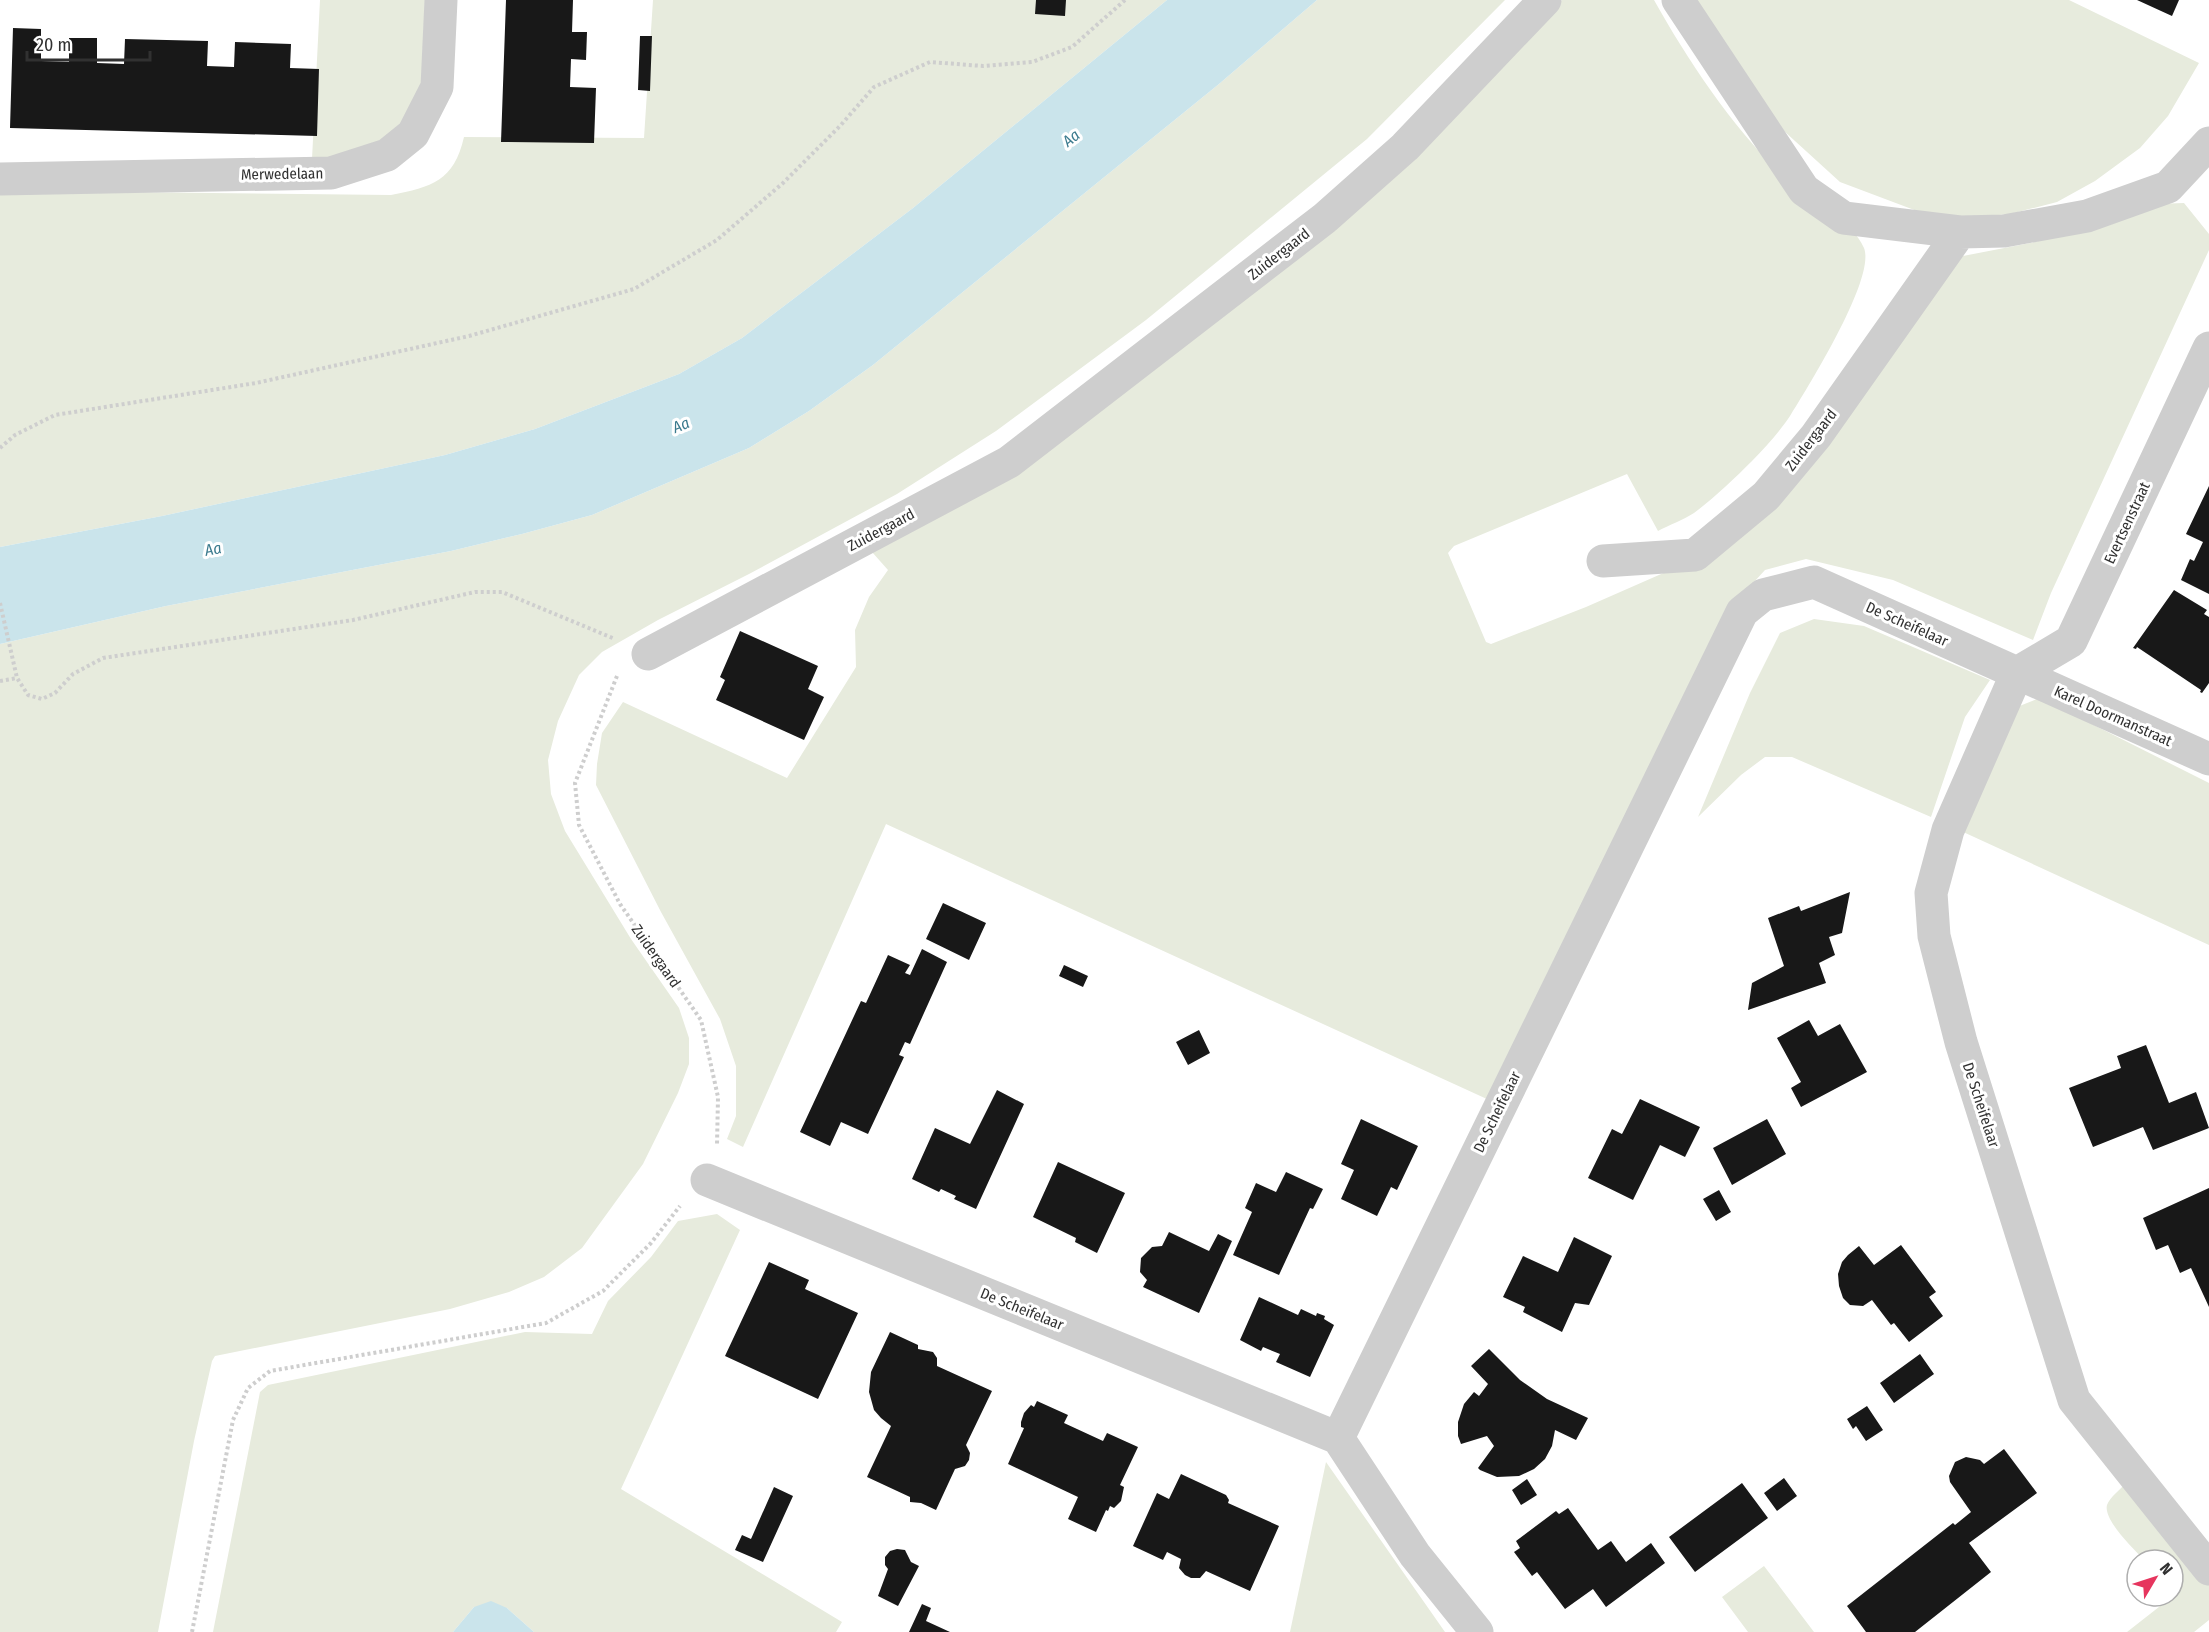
<svg xmlns="http://www.w3.org/2000/svg" width="2209" height="1632" font-family="'Fira Sans Condensed',sans-serif">
	<style>
		.green { fill: #e7ebdd }
		.water { fill: #cae4eb }
		.building { fill: #181818 }
		.lines { fill: none; stroke-linecap: round; stroke-linejoin: round }
		.path { stroke: #cecece; stroke-width: 4; stroke-dasharray: 3 3; stroke-linecap: butt }
		.street { stroke: #cecece; stroke-width: 33 }
		.labels { text-anchor: middle; dominant-baseline: central; stroke-width: 6; stroke-linejoin: round; paint-order: stroke }
		.street-label { font-size: 15px; fill: #313131; stroke: #fff }
		.water-label { font-size: 16px; font-style: italic; fill: #3c7b8e; stroke: #fff }
	</style>
	<rect width="100%" height="100%" fill="#fff"/>
	<path class="green" d="M 320,0 L 425,0 L 420,116 L 384,152 L 312,159 Z
		M 653,0 L 1167,0 L 913,208 L 742,338 L 679,374 L 535,429 L 445,455 L 162,516 L 0,547 L 0,184 L 31,191 L 391,195 C 432,187 454,181 464,137 L 644,138 Z
		M 1317,0 L 1505,0 L 1367,139 L 1146,320 L 996,431 L 897,494 L 749,574 L 658,620 L 602,652 L 579,675 L 558,721 L 548,760 L 551,794 L 565,831 L 631,939 L 679,1008 L 689,1038 L 689,1064 L 678,1093 L 643,1164 L 582,1248 L 544,1277 L 509,1292 L 450,1309 L 215,1356 L 212,1361 L 194,1441 L 158,1632 L 0,1632 L 0,644 L 166,606 L 451,551 L 522,534 L 592,515 L 749,448 L 809,411 L 873,365 L 1219,84 Z
		M 1562,0 L 1654,0 C 1688,61 1735,131 1786,179 C 1807,199 1853,221 1864,248 C 1876,278 1808,387 1790,416 C 1780,431 1765,448 1752,461 C 1735,478 1713,499 1694,513 C 1683,520 1669,525 1658,531 L 1627,474 L 1454,546 L 1448,553 L 1486,642 L 1491,644 L 1586,607 L 1668,571 L 1734,530 L 1963,256 L 2035,242 L 2156,204 L 2184,203 L 2209,234 L 2209,250 L 2051,593 L 2033,640 L 1893,580 L 1806,559 L 1765,570 L 1733,605 L 1500,1105 L 886,824 L 743,1147 L 727,1139 L 736,1116 L 736,1066 L 720,1019 L 661,912 L 596,785 L 597,764 L 602,733 L 623,702 L 787,778 L 856,667 L 855,630 L 869,597 L 888,570 L 872,552 L 1306,233 Z
		M 1693,0 L 2069,0 L 2199,63 L 2168,116 L 2140,148 L 2095,181 L 2057,202 L 2010,214 L 1966,218 L 1917,211 L 1840,182 L 1784,131 Z
		M 1814,619 L 1864,626 L 1990,680 L 1965,717 L 1931,817 L 1792,757 L 1765,757 L 1741,775 L 1698,817 L 1750,693 L 1780,633 Z
		M 2042,697 L 2054,705 L 2209,783 L 2209,945 L 1961,831 L 2017,707 Z
		M 717,1214 L 740,1230 L 621,1489 L 842,1622 L 836,1632 L 534,1632 L 507,1608 L 474,1607 L 453,1632 L 213,1632 L 260,1392 L 268,1385 L 525,1332 L 592,1334 L 608,1301 L 651,1257 L 678,1221 Z
		M 1326,1462 L 1445,1632 L 1290,1632 Z
		M 2126,1483 L 2209,1570 L 2209,1620 L 2194,1632 L 2127,1632 L 2173,1596 L 2173,1560 L 2144,1560 C 2134,1549 2103,1520 2107,1505 C 2110,1497 2121,1489 2126,1483 Z
		M 1764,1566 L 1814,1632 L 1748,1632 L 1722,1597 Z"/>
	<path class="water" d="M 1167,0 L 1317,0 L 1219,84 L 873,365 L 809,411 L 749,448 L 592,515 L 522,534 L 451,551 L 166,606 L 0,644 L 0,547 L 162,516 L 445,455 L 535,429 L 679,374 L 742,338 L 913,208 Z
		M 491,1601 L 507,1608 L 534,1632 L 453,1632 L 474,1607 Z"/>
	<path class="building" d="M 506,0 L 573,0 L 572,32 L 587,32 L 586,60 L 571,59 L 570,87 L 596,88 L 594,143 L 501,142 Z
		M 1036,0 L 1066,0 L 1065,16 L 1035,14 Z
		M 2137,0 L 2179,0 L 2172,16 Z
		M 13,28 L 41,29 L 41,61 L 69,62 L 69,38 L 97,38 L 97,63 L 124,64 L 125,39 L 208,41 L 207,66 L 234,67 L 235,42 L 291,44 L 290,68 L 319,69 L 317,136 L 10,128 Z
		M 640,36 L 652,36 L 650,91 L 638,90 Z
		M 2209,486 L 2209,594 L 2181,580 L 2190,559 L 2194,561 L 2203,542 L 2186,534 Z
		M 2174,590 L 2207,610 L 2204,614 L 2209,617 L 2209,683 L 2202,693 L 2200,692 L 2201,690 L 2137,647 L 2136,649 L 2133,648 Z
		M 740,631 L 818,666 L 808,689 L 824,697 L 804,740 L 716,700 L 725,680 L 720,677 Z
		M 1850,892 L 1842,933 L 1829,937 L 1835,955 L 1819,963 L 1826,983 L 1748,1010 L 1752,983 L 1784,966 L 1768,918 L 1799,906 L 1801,911 Z
		M 943,903 L 986,923 L 969,960 L 926,939 Z
		M 922,949 L 947,962 L 910,1044 L 905,1042 L 899,1055 L 904,1057 L 868,1134 L 841,1122 L 830,1146 L 800,1132 L 861,1001 L 866,1003 L 888,955 L 910,965 L 905,973 L 910,975 Z
		M 1064,965 L 1088,976 L 1083,987 L 1059,976 Z
		M 1809,1020 L 1818,1036 L 1840,1024 L 1867,1072 L 1801,1107 L 1791,1088 L 1801,1082 L 1777,1038 Z
		M 1199,1030 L 1210,1053 L 1188,1065 L 1176,1042 Z
		M 2146,1045 L 2169,1103 L 2196,1092 L 2209,1128 L 2153,1150 L 2143,1127 L 2093,1147 L 2069,1088 L 2121,1068 L 2117,1056 Z
		M 997,1090 L 1024,1104 L 976,1209 L 954,1199 L 956,1196 L 941,1189 L 939,1192 L 912,1179 L 935,1128 L 970,1144 Z
		M 1640,1099 L 1700,1127 L 1685,1157 L 1660,1145 L 1633,1200 L 1588,1178 L 1612,1129 L 1622,1134 Z
		M 1361,1119 L 1418,1146 L 1397,1190 L 1391,1187 L 1377,1216 L 1341,1199 L 1354,1170 L 1341,1164 Z
		M 1767,1119 L 1786,1154 L 1732,1185 L 1713,1148 Z
		M 1058,1162 L 1125,1193 L 1097,1253 L 1075,1242 L 1076,1238 L 1033,1217 Z
		M 1286,1172 L 1323,1189 L 1313,1209 L 1310,1208 L 1279,1275 L 1233,1255 L 1252,1212 L 1245,1208 L 1256,1183 L 1276,1192 Z
		M 2209,1188 L 2209,1307 L 2191,1268 L 2180,1273 L 2168,1245 L 2156,1250 L 2143,1218 Z
		M 1719,1190 L 1731,1212 L 1716,1221 L 1703,1199 Z
		M 1169,1232 L 1209,1251 L 1218,1234 L 1232,1241 L 1199,1313 L 1143,1287 L 1147,1280 L 1140,1272 L 1141,1258 L 1152,1247 L 1162,1246 Z
		M 1574,1237 L 1612,1256 L 1589,1305 L 1575,1303 L 1562,1332 L 1523,1312 L 1525,1307 L 1503,1297 L 1523,1256 L 1558,1272 Z
		M 1901,1245 L 1936,1292 L 1929,1297 L 1943,1316 L 1909,1342 L 1894,1323 L 1891,1325 L 1872,1300 L 1863,1306 L 1850,1305 L 1843,1298 L 1839,1286 L 1838,1274 L 1842,1262 L 1848,1255 L 1859,1246 L 1874,1265 Z
		M 769,1262 L 809,1280 L 805,1289 L 858,1313 L 818,1399 L 725,1356 Z
		M 1259,1297 L 1298,1315 L 1301,1309 L 1316,1316 L 1317,1313 L 1325,1316 L 1324,1319 L 1334,1325 L 1310,1377 L 1276,1362 L 1280,1354 L 1263,1347 L 1261,1351 L 1240,1340 Z
		M 890,1332 L 918,1345 L 918,1349 L 933,1352 L 937,1358 L 937,1366 L 992,1391 L 966,1445 L 970,1453 L 969,1460 L 965,1466 L 955,1469 L 936,1510 L 921,1503 L 910,1502 L 910,1497 L 867,1477 L 891,1426 L 881,1418 L 874,1410 L 869,1392 L 871,1372 Z
		M 1489,1349 L 1520,1380 L 1547,1399 L 1588,1418 L 1576,1440 L 1555,1430 L 1552,1446 L 1545,1459 L 1534,1469 L 1519,1476 L 1497,1477 L 1480,1470 L 1478,1468 L 1494,1446 L 1487,1436 L 1461,1444 L 1458,1436 L 1458,1422 L 1464,1404 L 1474,1392 L 1479,1396 L 1488,1384 L 1471,1366 Z
		M 1920,1354 L 1934,1374 L 1894,1403 L 1880,1383 Z
		M 1037,1401 L 1068,1415 L 1064,1423 L 1103,1441 L 1107,1433 L 1138,1447 L 1120,1485 L 1124,1487 L 1121,1501 L 1114,1508 L 1110,1506 L 1108,1511 L 1106,1510 L 1096,1532 L 1068,1519 L 1078,1497 L 1008,1464 L 1024,1428 L 1021,1427 L 1021,1422 L 1024,1413 L 1031,1405 L 1034,1407 Z
		M 1867,1406 L 1883,1430 L 1866,1441 L 1856,1426 L 1853,1429 L 1847,1419 Z
		M 2004,1449 L 2037,1493 L 1969,1543 L 1991,1572 L 1915,1632 L 1866,1632 L 1847,1606 L 1953,1523 L 1955,1525 L 1971,1512 L 1950,1482 L 1949,1476 L 1955,1462 L 1966,1457 L 1980,1460 L 1984,1464 Z
		M 1181,1474 L 1226,1495 L 1229,1500 L 1228,1503 L 1279,1526 L 1250,1591 L 1206,1571 L 1200,1578 L 1191,1578 L 1185,1575 L 1179,1568 L 1181,1559 L 1167,1552 L 1163,1560 L 1133,1546 L 1157,1493 L 1169,1499 Z
		M 1784,1478 L 1797,1496 L 1777,1511 L 1764,1493 Z
		M 1527,1479 L 1537,1495 L 1521,1505 L 1512,1490 Z
		M 1742,1483 L 1768,1518 L 1695,1572 L 1669,1537 Z
		M 774,1487 L 793,1496 L 763,1562 L 735,1550 L 742,1535 L 751,1539 Z
		M 1568,1508 L 1598,1550 L 1611,1541 L 1626,1562 L 1651,1543 L 1665,1563 L 1606,1607 L 1593,1589 L 1565,1609 L 1537,1572 L 1532,1576 L 1514,1552 L 1520,1548 L 1516,1541 L 1556,1511 L 1559,1514 Z
		M 897,1549 L 905,1550 L 911,1562 L 919,1566 L 898,1606 L 878,1596 L 888,1569 L 885,1565 L 885,1557 L 890,1551 Z
		M 922,1604 L 931,1608 L 926,1621 L 950,1632 L 909,1632 Z"/>
	<g class="lines">
		<path class="path" d="M 0,448 L 15,435 L 55,415 L 256,383 L 469,336 L 634,289 L 717,240 L 783,183 L 840,126 L 874,87 L 930,62 L 983,66 L 1032,62 L 1072,47 L 1125,0
			M 0,603 L 17,678 L 28,695 L 42,699 L 55,693 L 73,674 L 103,658 L 353,620 L 475,592 L 502,592 L 615,639
			M 617,676 L 575,783 L 579,825 L 620,904 L 701,1020 L 718,1097 L 717,1145
			M 0,681 L 17,678
			M 192,1632 L 233,1420 L 248,1388 L 270,1371 L 546,1323 L 603,1291 L 651,1243 L 680,1206"/>
		<path class="street" d="M 1678,0 L 1804,190 L 1844,218 L 1960,232 L 2004,231 L 2087,216 L 2168,187 L 2209,143
			M 0,179 L 331,173 L 387,155 L 413,134 L 437,87 L 441,0
			M 1603,561 L 1695,555 L 1766,496 L 1816,436 L 1960,232
			M 648,654 L 1009,462 L 1325,218 L 1405,147 L 1545,0
			M 2017,673 L 1948,830 L 1931,893 L 1934,936 L 1961,1042 L 2074,1400 L 2209,1569
			M 2017,673 L 2071,641 L 2209,348
			M 707,1180 L 1338,1438 L 1415,1555 L 1477,1632
			M 1338,1438 L 1742,612 L 1763,595 L 1814,582 L 2209,759"/>
	</g>
	<g class="labels">
		<g class="street-label">
			<text transform="translate(282 174) rotate(-1)">Merwedelaan</text>
			<text transform="translate(1279 254) rotate(-38)">Zuidergaard</text>
			<text transform="translate(1811 440) rotate(-52)">Zuidergaard</text>
			<text transform="translate(2127 523) rotate(-65)">Evertsenstraat</text>
			<text transform="translate(881 530) rotate(-28)">Zuidergaard</text>
			<text transform="translate(1907 624) rotate(24)">De Scheifelaar</text>
			<text transform="translate(2113 716) rotate(24)">Karel Doormanstraat</text>
			<text transform="translate(656 956) rotate(55)">Zuidergaard</text>
			<text transform="translate(1981 1105) rotate(72)">De Scheifelaar</text>
			<text transform="translate(1497 1112) rotate(-64)">De Scheifelaar</text>
			<text transform="translate(1022 1309) rotate(22)">De Scheifelaar</text>
		</g>
		<g class="water-label">
			<text transform="translate(1071 138) rotate(-39)">Aa</text>
			<text transform="translate(681 425) rotate(-22)">Aa</text>
			<text transform="translate(213 549) rotate(-12)">Aa</text>
		</g>
	</g>
	<g transform="translate(2155 1578) rotate(51)"><circle r="28" fill="#ffffff" stroke="#adadad" stroke-width="1.5"/>
	<path d="M0-4.5L10 22L0 15L-10 22Z" fill="#e6355e"/>
	<text y="-9" font-size="16" font-weight="bold" text-anchor="middle" fill="#313131">N</text>
	</g>
	<path d="M27 51v9h123v-9" fill="none" stroke="#313131" stroke-width="3"/>
	<text x="36" y="51" font-size="18" fill="#313131" stroke="#ffffff" stroke-width="4.5" paint-order="stroke">20 m</text>
</svg>
